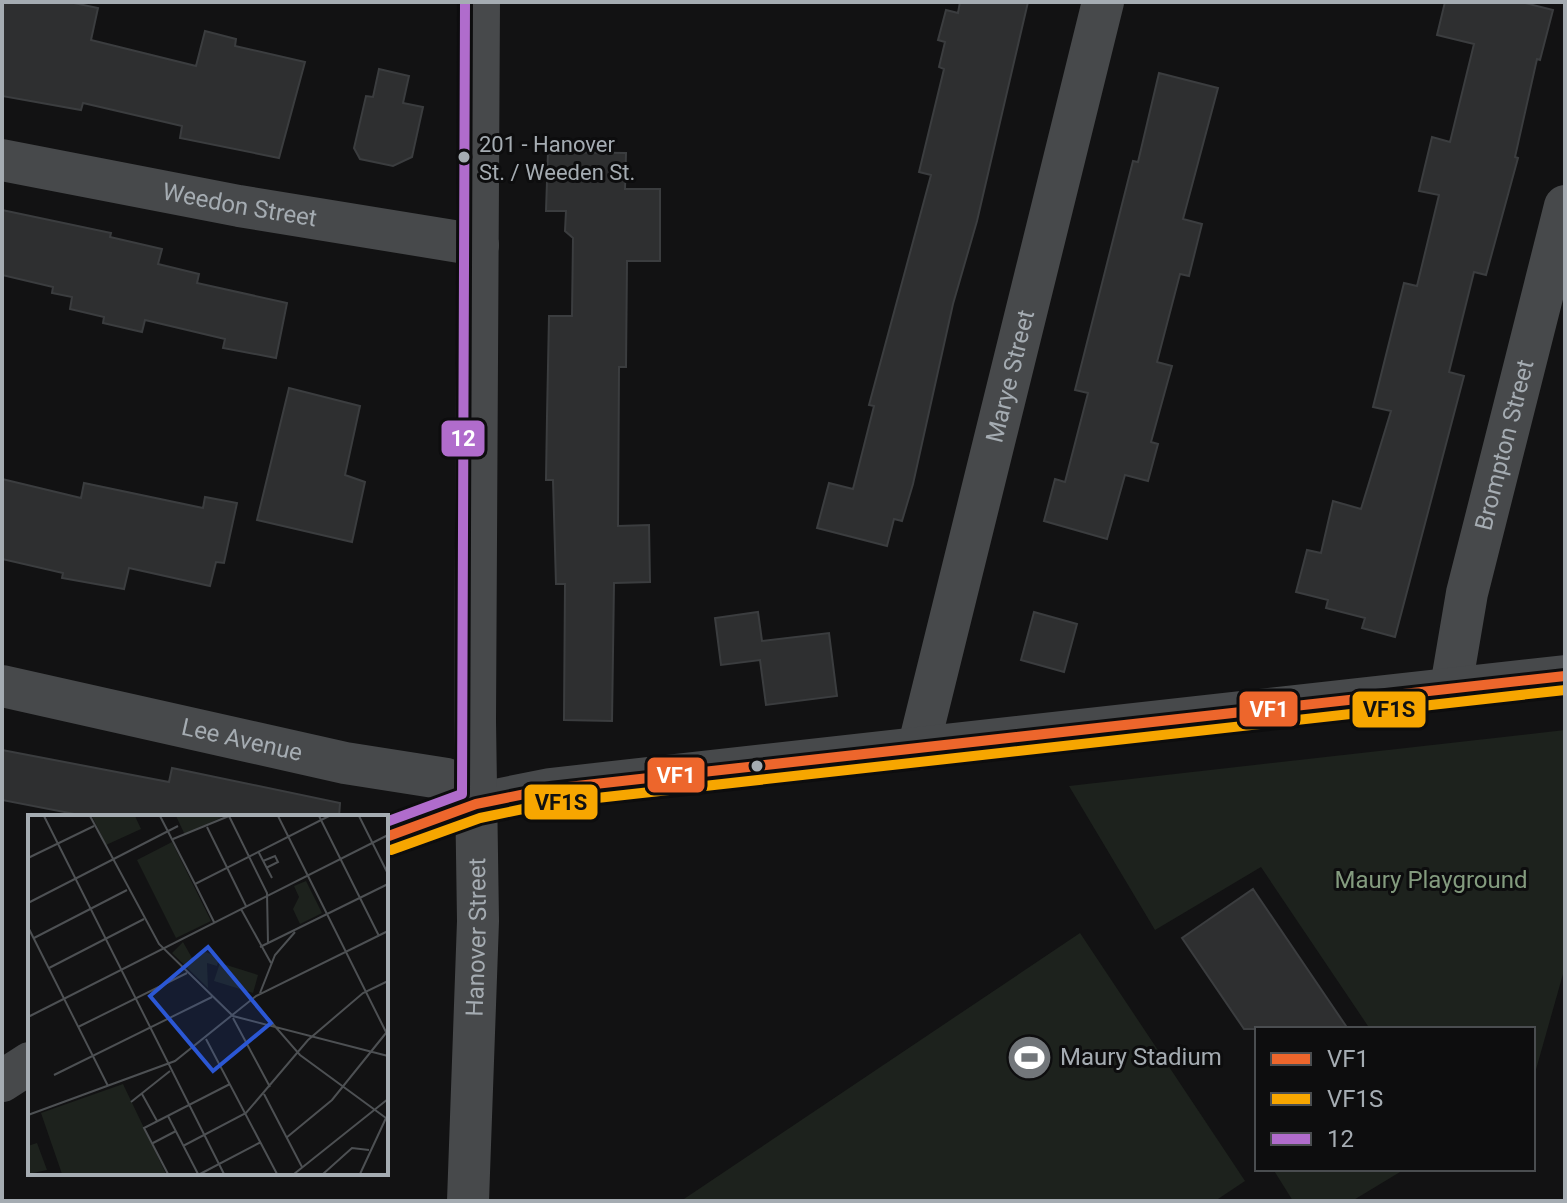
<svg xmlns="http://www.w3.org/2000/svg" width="1567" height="1203" font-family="Roboto,sans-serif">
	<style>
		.green { fill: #1d221d }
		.building { fill: #2e2f30; stroke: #3b3d3f; stroke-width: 2 }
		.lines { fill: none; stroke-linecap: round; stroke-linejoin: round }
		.minor { stroke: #47494b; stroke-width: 42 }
		.bus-1-casing { stroke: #0d0d0e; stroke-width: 16 }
		.bus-2-casing { stroke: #0d0d0e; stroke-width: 16 }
		.bus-3-casing { stroke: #0d0d0e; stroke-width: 16 }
		.bus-1 { stroke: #ed662c; stroke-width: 10 }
		.bus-2 { stroke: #f7a600; stroke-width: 10 }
		.bus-3 { stroke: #b06ccc; stroke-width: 10 }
		.bus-dot { fill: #a5acb2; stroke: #0d0d0e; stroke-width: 3 }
		.labels { text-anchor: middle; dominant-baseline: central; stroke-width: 6; stroke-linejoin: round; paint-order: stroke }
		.bus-label { font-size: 22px; fill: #a5acb2; stroke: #0d0d0e; text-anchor: start }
		.street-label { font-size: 24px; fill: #a5acb2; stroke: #0d0d0e }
		.park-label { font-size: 24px; fill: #839b7e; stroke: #0d0d0e }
		.poi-label { font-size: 24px; fill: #a5acb2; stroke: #0d0d0e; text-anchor: start }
		.inset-road { fill: none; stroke: #4d5053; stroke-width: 2 }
		.view { fill: #2b57d4; fill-opacity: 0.15; stroke: #2b57d4; stroke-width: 4 }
		.inset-edge { fill: none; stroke: #a5acb2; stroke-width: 4 }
		.line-badge { stroke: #0d0d0e; stroke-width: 3 }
		.badge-label { font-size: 22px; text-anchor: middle; font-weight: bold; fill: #fff }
		.pale-badge-label { font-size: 22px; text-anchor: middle; font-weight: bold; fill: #111 }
	</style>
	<rect width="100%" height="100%" fill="#121213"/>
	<path class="green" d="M 1565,730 L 1565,967 L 1533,1080 L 1533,1029 L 1370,1029 L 1261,867 L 1155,930 L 1069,786 Z
		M 1080,933 L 1245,1181 L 1215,1201 L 681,1201 Z
		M 1273,1169 L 1405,1169 L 1352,1201 L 1293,1201 Z"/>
	<path class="building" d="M 2,2 L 69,2 L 98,8 L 91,40 L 196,66 L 205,31 L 236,39 L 235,46 L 305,62 L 279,158 L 180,138 L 182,126 L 83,103 L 81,110 L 2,96 Z
		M 960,2 L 1028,2 L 977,221 L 953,304 L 913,484 L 902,521 L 894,519 L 887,546 L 817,528 L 829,483 L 853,489 L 874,406 L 869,405 L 931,175 L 919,172 L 944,69 L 939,67 L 945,42 L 938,40 L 946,10 L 958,13 Z
		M 1445,2 L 1521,2 L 1553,10 L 1540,60 L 1537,59 L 1515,157 L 1518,158 L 1486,275 L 1474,272 L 1449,372 L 1464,376 L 1395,637 L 1362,628 L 1365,618 L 1326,608 L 1328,600 L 1296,592 L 1307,550 L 1321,553 L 1333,501 L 1361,509 L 1391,411 L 1373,407 L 1404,283 L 1417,286 L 1439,195 L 1419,191 L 1432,137 L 1450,142 L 1474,44 L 1437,35 Z
		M 379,69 L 409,76 L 403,103 L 423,107 L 412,157 L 393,166 L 360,159 L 354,148 L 366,96 L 373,97 Z
		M 1159,73 L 1218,88 L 1183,219 L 1202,224 L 1189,276 L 1180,274 L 1157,362 L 1172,366 L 1151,442 L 1158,444 L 1148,481 L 1125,475 L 1107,539 L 1044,521 L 1055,479 L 1065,482 L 1088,393 L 1075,390 L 1133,161 L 1138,162 Z
		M 548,152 L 626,153 L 625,189 L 660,189 L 660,261 L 627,261 L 626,367 L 619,367 L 618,526 L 649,525 L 650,582 L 614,583 L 612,721 L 564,720 L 565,584 L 556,584 L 553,480 L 546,480 L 547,417 L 549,316 L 572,316 L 573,238 L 565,231 L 566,211 L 546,211 Z
		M 2,210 L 111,233 L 110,237 L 162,249 L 158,264 L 199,274 L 197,283 L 287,303 L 276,358 L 223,348 L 225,339 L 145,320 L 142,332 L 103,323 L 104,317 L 70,309 L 72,297 L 52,293 L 53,287 L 2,275 Z
		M 289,388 L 360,406 L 345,475 L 365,482 L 352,542 L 257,520 Z
		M 2,479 L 81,498 L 84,483 L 203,508 L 205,497 L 237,503 L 224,563 L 216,562 L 210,586 L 129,568 L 124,589 L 62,578 L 63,573 L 2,559 Z
		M 758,612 L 762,641 L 829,633 L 837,696 L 766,705 L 760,660 L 721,665 L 715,618 Z
		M 1034,612 L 1077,624 L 1064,672 L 1021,660 Z
		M 2,750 L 169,782 L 172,768 L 340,803 L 339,817 L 90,817 L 2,800 Z
		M 1253,889 L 1348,1029 L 1244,1029 L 1182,938 Z"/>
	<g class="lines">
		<g class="minor">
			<path id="s1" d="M 2,160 L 239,206 L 478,245"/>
			<path id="s2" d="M 2,686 L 345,763 L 447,779 L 476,804"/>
			<path id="s3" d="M 1451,687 L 1467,593 L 1565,206"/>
			<path id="s4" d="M 918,749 L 1103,2"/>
			<path d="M 386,837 L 476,804 L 550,789 L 1565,676"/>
			<path d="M 2,1081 L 30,1063"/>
			<path id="s5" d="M 468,1201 L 478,921 L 475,721 L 479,2"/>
		</g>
		<defs>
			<path id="bus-1" d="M 386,837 L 476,804 L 550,789 L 1565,676"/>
			<path id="bus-2" d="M 391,850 L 480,818 L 552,803 L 1565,690"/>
			<path id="bus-3" d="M 386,822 L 462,794 L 465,2"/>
		</defs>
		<use href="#bus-1" class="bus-1-casing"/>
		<use href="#bus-2" class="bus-2-casing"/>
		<use href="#bus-3" class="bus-3-casing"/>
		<use href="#bus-1" class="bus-1"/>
		<use href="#bus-2" class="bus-2"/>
		<use href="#bus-3" class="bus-3"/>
	</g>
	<defs>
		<symbol id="stadium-disc" viewBox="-11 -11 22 22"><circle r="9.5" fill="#72767a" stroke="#0d0d0e"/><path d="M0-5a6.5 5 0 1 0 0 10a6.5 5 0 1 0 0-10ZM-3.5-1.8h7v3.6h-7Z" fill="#fff"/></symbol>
	</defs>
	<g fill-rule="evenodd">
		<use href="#stadium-disc" x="1004" y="1032" width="51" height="51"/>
	</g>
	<g class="bus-dot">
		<circle cx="464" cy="157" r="7"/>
		<circle cx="757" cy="766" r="7"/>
	</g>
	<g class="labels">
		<g class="bus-label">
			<text x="479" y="144">201 - Hanover<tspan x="479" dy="28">St. / Weeden St.</tspan></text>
		</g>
		<g class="street-label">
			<text stroke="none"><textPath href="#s1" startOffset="242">Weedon Street</textPath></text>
			<text stroke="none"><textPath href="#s4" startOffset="384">Marye Street</textPath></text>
			<text stroke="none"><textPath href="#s3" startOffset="248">Brompton Street</textPath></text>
			<text stroke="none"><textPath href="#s2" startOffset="246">Lee Avenue</textPath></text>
			<text stroke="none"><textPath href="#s5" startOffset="264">Hanover Street</textPath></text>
		</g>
		<g class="park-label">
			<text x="1431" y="880">Maury Playground</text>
		</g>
		<g class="poi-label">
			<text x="1060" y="1057">Maury Stadium</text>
		</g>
	</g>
	<g transform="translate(28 815)">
		<rect width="360" height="360" fill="#121213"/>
		<path d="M 64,1 L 107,1 L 113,14 L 78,30 ZM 148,1 L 196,1 L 157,20 ZM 144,27 L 183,106 L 148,123 L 109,45 ZM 278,66 L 294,98 L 272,109 L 265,94 L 271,82 L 266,71 ZM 155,127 L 164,143 L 178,137 L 191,143 L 189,151 L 179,148 L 180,173 L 144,138 ZM 192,148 L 230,160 L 225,178 L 186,166 ZM 95,269 L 138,359 L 34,359 L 13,298 ZM 9,328 L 19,355 L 0,359 L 0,331 Z" fill="#1d221d"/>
		<path class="inset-road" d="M 16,1 L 196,359M 62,1 L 131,129 L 205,201 L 360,241M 132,1 L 167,69M 201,1 L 239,78 L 240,128M 250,1 L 360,221M 291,1 L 351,121M 331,1 L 360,59M 179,12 L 218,91M 145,24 L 201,1M 230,36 L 244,63M 0,43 L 66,11M 235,46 L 247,41 L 250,47 L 238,53M 0,88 L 150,11M 213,94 L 243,148M 186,107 L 167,69 L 301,1M 0,112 L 80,271M 6,123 L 99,75M 232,132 L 360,69M 21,153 L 116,104M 232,178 L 247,140 L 267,117M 224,185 L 272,240 L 358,303 L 332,359M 0,202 L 360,20M 205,203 L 242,272M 50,212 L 159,158M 178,224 L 249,359M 26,260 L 184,182M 114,279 L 129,306M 236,279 L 274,352M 103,287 L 142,256M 0,300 L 147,246 L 228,181 L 360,116M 140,301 L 170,359M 258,323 L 304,285 L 358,218M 125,328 L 148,316M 155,331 L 218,298 L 280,225 L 335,178 L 360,166M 140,359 L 116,313 L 202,269M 172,359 L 233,327M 266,359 L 360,284M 295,359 L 324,333 L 341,335"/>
		<path class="view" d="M 180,132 L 243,208 L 185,256 L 122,181 Z"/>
		<rect width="360" height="360" class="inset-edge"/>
	</g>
	<g class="line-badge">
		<rect x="440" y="419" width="46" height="39" rx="8" fill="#b06ccc"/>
		<rect x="1238" y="690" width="61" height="38" rx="8" fill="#ed662c"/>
		<rect x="1351" y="690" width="76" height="39" rx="8" fill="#f7a600"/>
		<rect x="646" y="756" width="60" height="38" rx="8" fill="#ed662c"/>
		<rect x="523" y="783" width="76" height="38" rx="8" fill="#f7a600"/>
	</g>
	<g class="badge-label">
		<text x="463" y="446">12</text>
		<text x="1269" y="717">VF1</text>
		<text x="676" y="783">VF1</text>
	</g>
	<g class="pale-badge-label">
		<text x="1389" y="717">VF1S</text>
		<text x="561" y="810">VF1S</text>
	</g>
	<rect width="1567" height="1203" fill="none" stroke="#a5acb2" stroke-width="8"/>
	<rect x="1255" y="1027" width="280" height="144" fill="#0d0d0e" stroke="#4a4d50" stroke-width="2"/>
	<rect x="1271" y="1053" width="40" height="12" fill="#ed662c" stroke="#4a4d50" stroke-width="2"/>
	<text x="1327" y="1067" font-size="24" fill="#a5acb2">VF1</text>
	<rect x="1271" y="1093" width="40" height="12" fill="#f7a600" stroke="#4a4d50" stroke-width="2"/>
	<text x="1327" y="1107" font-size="24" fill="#a5acb2">VF1S</text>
	<rect x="1271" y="1133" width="40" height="12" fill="#b06ccc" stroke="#4a4d50" stroke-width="2"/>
	<text x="1327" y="1147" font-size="24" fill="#a5acb2">12</text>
</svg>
